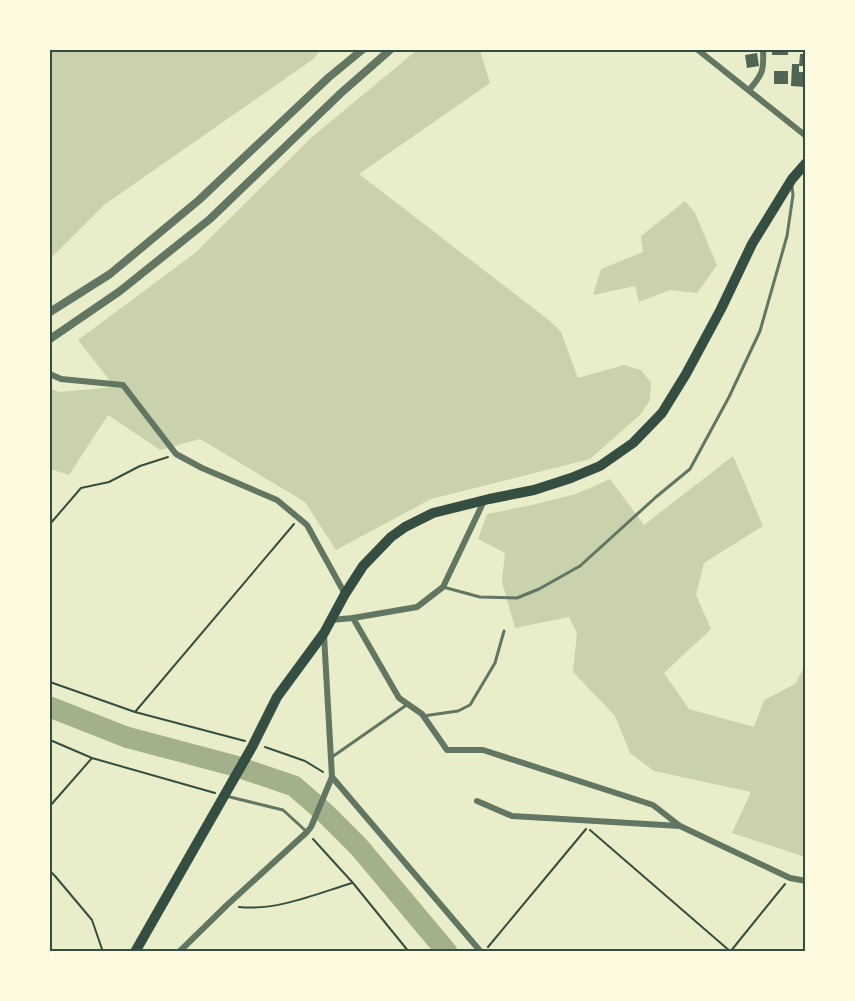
<svg xmlns="http://www.w3.org/2000/svg" width="855" height="1001" font-family="'Times New Roman',serif">
	<style>
		.green { fill: #cad2ad }
		.lines { fill: none; stroke-linecap: round; stroke-linejoin: round }
		.river { stroke: #a3b18a; stroke-width: 21 }
		.building { fill: #4f6655 }
		.path { stroke: #344e41; stroke-width: 2 }
		.service { stroke: #617663; stroke-width: 3 }
		.minor { stroke: #617663; stroke-width: 6 }
		.tertiary { stroke: #617663; stroke-width: 8 }
		.primary { stroke: #344e41; stroke-width: 10 }
		.neatline { fill: none; stroke: #344e41; stroke-width: 2 }
	</style>
	<rect width="100%" height="100%" fill="#e9edc9"/>
	<path class="green" d="M 50,50 L 321,50 L 312,60 L 104,205 L 50,259 Z
		M 417,50 L 480,50 L 490,83 L 359,174 L 550,321 L 561,332 L 578,378 L 624,365 L 641,370 L 651,383 L 650,400 L 641,414 L 590,459 L 431,499 L 336,550 L 305,502 L 200,439 L 160,450 L 108,415 L 69,475 L 50,469 L 50,389 L 60,392 L 115,387 L 78,340 L 195,253 L 312,137 Z
		M 685,201 L 695,213 L 717,265 L 697,293 L 670,290 L 639,302 L 635,286 L 593,295 L 601,269 L 643,252 L 641,236 Z
		M 733,456 L 763,526 L 704,563 L 696,595 L 711,629 L 664,673 L 689,709 L 754,727 L 764,700 L 795,684 L 805,666 L 805,857 L 732,833 L 751,792 L 654,771 L 630,753 L 615,716 L 573,672 L 577,633 L 569,617 L 515,628 L 502,582 L 505,553 L 478,539 L 487,514 L 532,505 L 576,494 L 610,479 L 644,525 Z"/>
	<g class="lines">
		<path class="river" d="M 50,707 L 126,737 L 235,766 L 294,786 L 325,813 L 359,847 L 447,952"/>
	</g>
	<path class="building" d="M 772,50 L 788,50 L 788,55 L 772,55 Z
		M 757,53 L 759,66 L 747,68 L 745,55 Z
		M 800,54 L 806,54 L 806,66 L 799,66 Z
		M 792,64 L 799,64 L 799,72 L 806,72 L 806,87 L 791,86 Z
		M 774,71 L 788,71 L 788,84 L 774,84 Z"/>
	<g class="lines">
		<path class="path" d="M 50,524 L 81,488 L 109,482 L 140,466 L 168,457
			M 50,682 L 135,712 L 245,741
			M 135,712 L 294,524
			M 50,740 L 92,758 L 215,793
			M 265,747 L 305,761 L 323,772
			M 50,806 L 92,758
			M 590,830 L 731,952
			M 313,839 L 353,883 L 409,952
			M 50,871 L 55,876 L 92,920 L 103,952
			M 239,907 C 277,911 316,894 352,883
			M 488,947 L 586,829
			M 730,952 L 785,884"/>
		<path class="service" d="M 443,587 L 480,597 L 517,598 L 539,589 L 580,566 L 656,497 L 690,469 L 729,397 L 760,331 L 787,236 L 793,195 L 792,187
			M 423,716 L 458,711 L 470,705 L 495,663 L 504,631
			M 332,757 L 408,704
			M 226,796 L 283,810 L 307,832"/>
		<path class="minor" d="M 698,50 L 806,136
			M 749,90 C 763,74 764,70 763,50
			M 50,374 L 61,379 L 123,385 L 176,454 L 202,468 L 277,500 L 307,525 L 345,594
			M 353,618 L 399,698 L 422,714 L 447,750 L 483,750 L 653,805 L 680,826 L 790,878 L 806,881
			M 331,620 L 353,618 L 417,607 L 443,587 L 484,501
			M 332,777 L 481,952
			M 477,801 L 512,816 L 680,826
			M 179,952 L 227,905 L 307,832 L 311,827 L 332,777 L 324,635"/>
		<path class="tertiary" d="M 50,312 L 110,274 L 199,200 L 328,78 L 362,50
			M 50,339 L 120,291 L 210,219 L 341,93 L 390,50"/>
		<path class="primary" d="M 135,952 L 252,747 L 277,697 L 324,633 L 345,594 L 363,566 L 391,537 L 405,527 L 433,513 L 489,499 L 534,490 L 571,478 L 600,466 L 633,443 L 662,413 L 686,374 L 721,309 L 752,244 L 792,179 L 806,163"/>
	</g>
	<rect width="855" height="1001" fill="none" stroke="#fefae0" stroke-width="102"/>
	<rect x="51" y="51" width="753" height="899" class="neatline"/>
</svg>
